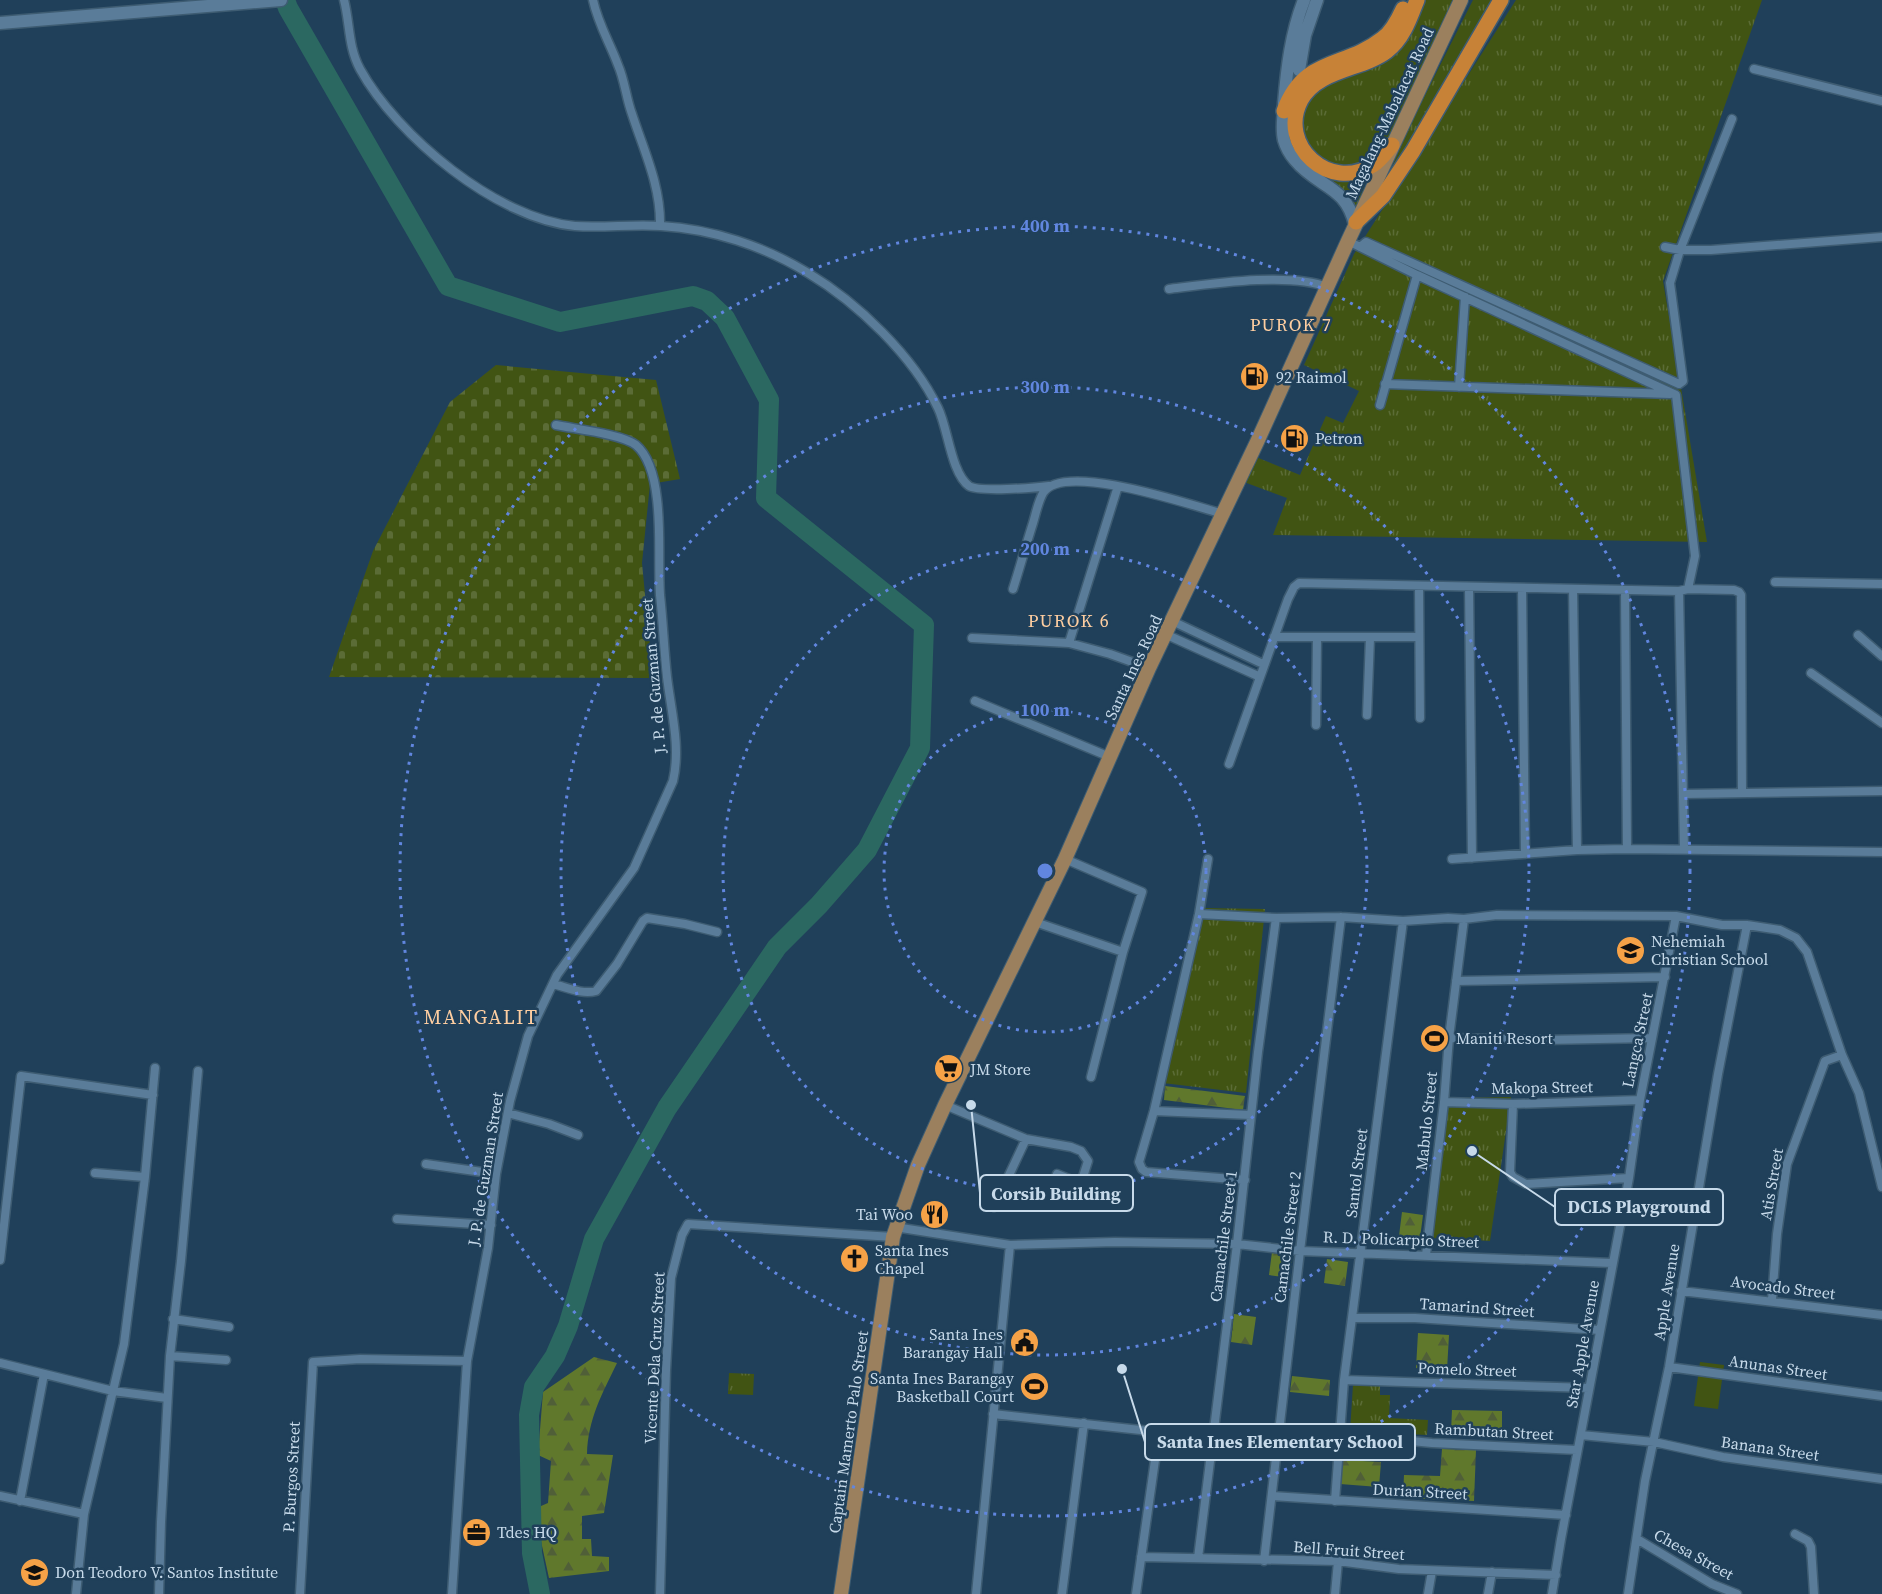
<svg xmlns="http://www.w3.org/2000/svg" width="1882" height="1594" font-family="'Source Serif 4',serif">
	<style>
		.grass { fill: url(#grass-tufts) }
		.forest { fill: url(#forest-firs) }
		.cemetery { fill: url(#cemetery-stones) }
		.pitch { fill: #415413 }
		.lines { fill: none; stroke-linecap: round; stroke-linejoin: round }
		.river { stroke: #2b6861; stroke-width: 20 }
		.street-casing { stroke: #3e5c72; stroke-width: 11 }
		.secondary-casing { stroke: #3e5c72; stroke-width: 15 }
		.primary-casing { stroke: #3e5c72; stroke-width: 16 }
		.highway-casing { stroke: #3e5c72; stroke-width: 18 }
		.street { stroke: #5a7c99; stroke-width: 8 }
		.secondary { stroke: #5a7c99; stroke-width: 12 }
		.primary { stroke: #9b805e; stroke-width: 14 }
		.highway { stroke: #c78237; stroke-width: 15 }
		.ring { fill: none; stroke: #6186df; stroke-width: 3; stroke-dasharray: 3 6 }
		.labels { text-anchor: middle; dominant-baseline: central; stroke-width: 5; stroke-linejoin: round; paint-order: stroke }
		.street-label { font-size: 16px; fill: #c7daea; stroke: #20405a }
		.poi-label { font-size: 16px; fill: #c7daea; stroke: #20405a; text-anchor: start }
		.neighbourhood-label { font-size: 18px; letter-spacing: 1.5px; fill: #fecea1; stroke: #20405a }
		.quarter-label { font-size: 20px; letter-spacing: 1.5px; fill: #fecea1; stroke: #20405a }
		.centre { fill: #6186df; stroke: #20405a; stroke-width: 3 }
		.ring-label { font-size: 18px; text-anchor: middle; font-weight: bold; fill: #6186df; stroke: #20405a; stroke-width: 5; stroke-linejoin: round; paint-order: stroke }
		.leader { fill: none; stroke: #c7daea; stroke-width: 2 }
		.callout-dot { fill: #c7daea; stroke: #20405a; stroke-width: 2 }
		.callout { fill: #20405a; stroke: #c7daea; stroke-width: 2 }
		.callout-label { font-size: 18px; text-anchor: middle; font-weight: bold; fill: #c7daea }
	</style>
	<defs>
		<pattern id="grass-tufts" width="24" height="20" patternUnits="userSpaceOnUse" patternTransform="scale(1.5)"><rect width="24" height="20" fill="#415413"/><path d="M3 7l-1-3M5 7V3M7 7l1-3M15 17l-1-3M17 17v-4M19 17l1-3" fill="none" stroke="#5b6c36"/></pattern>
		<pattern id="forest-firs" width="22" height="20" patternUnits="userSpaceOnUse" patternTransform="scale(1.5)"><rect width="22" height="20" fill="#60782c"/><path d="M5 1l3.5 6h-7zM16 11l3.5 6h-7z" fill="#505f38"/></pattern>
		<pattern id="cemetery-stones" width="16" height="16" patternUnits="userSpaceOnUse" patternTransform="scale(1.5)"><rect width="16" height="16" fill="#415413"/><path d="M2 7V4a2 2 0 0 1 4 0v3zM10 15v-3a2 2 0 0 1 4 0v3z" fill="#5b6c36"/></pattern>
	</defs>
	<rect width="100%" height="100%" fill="#20405a"/>
	<path class="grass" d="M 1410,0 L 1414,0 C 1407,17 1400,34 1386,46 C 1355,70 1303,67 1293,113 C 1290,125 1292,137 1298,148 C 1306,164 1322,178 1341,178 C 1350,179 1359,175 1368,175 L 1356,209 C 1351,201 1347,193 1339,188 C 1324,177 1306,170 1297,153 C 1291,142 1288,130 1289,118 C 1291,69 1349,67 1381,46 C 1396,35 1404,17 1410,0 Z
		M 1422,0 L 1456,0 L 1384,146 C 1347,195 1279,150 1310,97 Z
		M 1473,0 L 1498,0 L 1384,185 L 1412,121 Z
		M 1516,0 L 1762,0 L 1663,281 L 1707,542 L 1273,535 L 1287,498 L 1244,482 L 1256,457 L 1300,475 L 1326,416 L 1343,423 L 1359,391 L 1304,365 L 1354,254 Z
		M 1203,908 L 1265,909 L 1246,1093 L 1163,1083 Z
		M 1511,1097 L 1490,1241 L 1432,1238 L 1448,1098 Z
		M 729,1373 L 754,1374 L 753,1395 L 728,1394 Z
		M 1353,1385 L 1380,1386 L 1380,1395 L 1390,1395 L 1389,1418 L 1428,1420 L 1427,1435 L 1350,1431 Z"/>
	<path class="forest" d="M 1165,1086 L 1245,1096 L 1243,1110 L 1164,1100 Z
		M 1402,1212 L 1423,1215 L 1420,1238 L 1399,1236 Z
		M 1272,1252 L 1293,1254 L 1290,1278 L 1269,1275 Z
		M 1327,1259 L 1348,1262 L 1345,1286 L 1324,1283 Z
		M 1234,1314 L 1256,1317 L 1252,1345 L 1231,1342 Z
		M 1418,1333 L 1449,1335 L 1447,1370 L 1416,1368 Z
		M 594,1357 L 617,1363 C 602,1394 588,1419 587,1454 L 613,1455 L 604,1513 L 582,1516 L 582,1539 L 591,1539 L 592,1556 L 609,1557 L 609,1571 L 549,1578 L 534,1509 L 548,1503 L 551,1461 L 538,1455 L 543,1392 Z
		M 1292,1376 L 1330,1380 L 1329,1396 L 1290,1392 Z
		M 1452,1410 L 1502,1411 L 1502,1434 L 1451,1432 Z
		M 1344,1437 L 1364,1438 L 1362,1461 L 1381,1462 L 1379,1487 L 1340,1484 Z
		M 1442,1449 L 1476,1450 L 1474,1501 L 1403,1498 L 1404,1475 L 1440,1476 Z"/>
	<path class="cemetery" d="M 496,365 L 656,380 L 680,479 L 650,484 L 642,563 L 653,678 L 329,677 L 373,551 L 450,402 Z"/>
	<path class="pitch" d="M 1700,1362 L 1724,1365 L 1718,1409 L 1694,1406 Z"/>
	<g class="lines">
		<path class="river" d="M 285,0 L 288,8 L 448,286 L 560,322 L 693,296 L 707,301 L 725,318 L 769,400 L 766,498 L 924,625 L 920,748 L 867,850 L 819,905 L 777,947 L 667,1108 L 594,1239 L 568,1326 L 555,1356 L 534,1387 L 529,1415 L 532,1553 L 540,1594"/>
		<defs>
			<path id="street" d="M 344,0 C 350,23 348,47 360,69 C 397,136 497,219 575,226 C 604,228 632,224 661,226 C 712,229 764,246 808,273 C 858,303 913,356 938,408 C 948,428 951,473 969,486 C 978,492 1035,488 1049,486
				M 593,0 C 598,24 610,43 618,65 C 625,81 626,98 632,114 C 644,151 661,186 660,226
				M 1754,69 L 1882,101
				M 1348,241 L 1417,275 L 1676,395 L 1695,556 L 1688,589
				M 1360,247 L 1366,242 L 1679,384 L 1683,381 L 1670,283 L 1680,250 L 1732,119
				M 1665,247 L 1680,250 L 1711,250 L 1882,237
				M 1169,289 C 1210,284 1290,272 1327,287
				M 1385,384 L 1670,394
				M 1459,387 L 1465,297
				M 1380,405 L 1417,275
				M 1775,582 L 1882,584
				M 1419,586 L 1420,718
				M 1469,587 L 1472,858
				M 1522,588 L 1525,854
				M 1013,589 C 1020,567 1026,545 1033,523 C 1036,513 1038,502 1043,493 C 1063,461 1191,505 1223,514
				M 1573,589 L 1577,850
				M 1625,590 L 1627,849
				M 1679,591 L 1684,849
				M 1172,621 L 1263,664
				M 1165,634 L 1258,676
				M 1858,635 L 1882,656
				M 1274,637 L 1419,637
				M 972,638 L 1069,643 L 1110,654 L 1149,668
				M 1069,643 L 1118,486
				M 1811,673 L 1882,723
				M 975,701 L 1110,757
				M 1367,715 L 1370,638
				M 1316,725 L 1317,637
				M 1229,764 L 1288,599 L 1294,587 L 1299,583 L 1679,591 L 1688,589 L 1734,590 L 1739,592 L 1741,595 L 1742,792
				M 1684,794 L 1882,791
				M 1065,859 L 1142,892 L 1123,952 L 1091,1077
				M 1208,859 L 1199,914 L 1154,1111 L 1139,1162 L 1142,1169 L 1146,1172 L 1245,1180
				M 1452,859 L 1577,850 L 1627,849 L 1882,852
				M 1199,914 L 1276,918 L 1341,917 L 1403,921 L 1448,918 L 1464,919 L 1497,915 L 1676,916 L 1722,925 L 1747,925 L 1780,930 L 1796,938 L 1807,952 L 1842,1055 L 1859,1093 L 1882,1187
				M 1035,922 L 1123,952
				M 1456,981 L 1665,977
				M 553,984 C 566,987 582,995 596,991 L 617,964 L 643,921 L 647,918 L 685,924 L 717,932
				M 1449,1038 L 1545,1040 L 1652,1038
				M 1444,1102 L 1513,1104 L 1640,1100
				M 1513,1104 L 1510,1172 L 1513,1177 L 1526,1184 L 1629,1178
				M 945,1105 L 1026,1139 L 1071,1147 L 1081,1151 L 1088,1161 L 1082,1180 L 1079,1183 L 1057,1174
				M 1154,1111 L 1251,1115
				M 508,1113 L 549,1124 L 578,1135
				M 426,1164 L 496,1174
				M 95,1173 L 145,1177
				M 994,1207 L 1026,1139
				M 397,1219 L 491,1225
				M 895,1227 L 1010,1245 L 1115,1242 L 1237,1244 L 1300,1251 L 1612,1263
				M 1426,1255 L 1444,1102 L 1449,1038 L 1464,919
				M 0,1260 L 21,1076 L 153,1095
				M 1681,1291 L 1882,1315
				M 1772,1300 L 1777,1234 L 1787,1164 L 1825,1061 L 1842,1055
				M 1352,1318 L 1415,1318 L 1600,1330
				M 173,1319 L 229,1327
				M 170,1356 L 226,1360
				M 0,1363 L 113,1391 L 167,1398
				M 1669,1367 L 1882,1396
				M 1344,1380 L 1589,1388
				M 993,1414 L 1159,1432 L 1136,1594
				M 1339,1434 L 1432,1443 L 1577,1450
				M 1581,1435 L 1654,1442 L 1723,1457 L 1882,1479
				M 0,1496 L 84,1514
				M 1272,1496 L 1566,1515
				M 20,1501 L 44,1374
				M 1335,1501 L 1344,1380 L 1403,921
				M 1795,1534 L 1808,1541 L 1811,1547 L 1814,1594
				M 1637,1539 L 1712,1584 L 1737,1594
				M 1141,1557 L 1338,1561 L 1399,1569 L 1556,1575
				M 1198,1558 L 1237,1244 L 1258,1052 L 1276,918
				M 1264,1561 L 1300,1251 L 1341,917
				M 76,1594 L 84,1514 L 124,1344 L 145,1177 L 155,1068
				M 159,1594 L 161,1522 L 170,1356 L 181,1261 L 198,1071
				M 300,1594 L 313,1362 L 360,1359 L 467,1361
				M 452,1594 L 467,1361 L 488,1248 L 496,1174 L 510,1101 L 528,1036 L 557,975 L 634,868 L 673,781 C 681,747 671,711 667,677 C 664,650 663,622 660,595 C 658,563 661,531 657,499 C 655,481 650,457 636,445 C 622,434 575,429 556,425
				M 660,1594 L 666,1370 L 671,1278 L 682,1235 L 688,1224 L 893,1237
				M 976,1594 L 1010,1245
				M 1062,1594 L 1084,1423
				M 1335,1594 L 1338,1561
				M 1428,1594 L 1432,1571
				M 1488,1594 L 1492,1572
				M 1552,1594 L 1561,1539 L 1629,1178 L 1640,1100 L 1676,916
				M 1628,1594 L 1645,1481 L 1669,1367 L 1718,1074 L 1747,925"/>
			<path id="secondary" d="M 1304,0 C 1291,33 1287,68 1284,103 C 1284,116 1281,128 1284,140 C 1286,147 1290,154 1295,160 C 1318,188 1346,185 1355,225
				M 0,23 L 281,0
				M 1299,70 L 1305,35 L 1317,0"/>
			<path id="primary" d="M 841,1594 L 893,1237 L 918,1165 L 945,1105 L 1065,859 L 1149,668 L 1257,442 L 1348,241 L 1461,0"/>
			<path id="highway" d="M 1284,111 C 1304,56 1344,69 1382,39 C 1392,32 1398,20 1403,9
				M 1392,145 C 1386,152 1381,160 1373,165 C 1330,193 1277,145 1301,100 C 1318,69 1362,70 1387,51 C 1403,39 1410,18 1417,0
				M 1356,222 L 1383,196 L 1413,151 L 1501,0"/>
		</defs>
		<use href="#street" class="street-casing"/>
		<use href="#secondary" class="secondary-casing"/>
		<use href="#primary" class="primary-casing"/>
		<use href="#highway" class="highway-casing"/>
		<use href="#street" class="street"/>
		<use href="#secondary" class="secondary"/>
		<use href="#primary" class="primary"/>
		<use href="#highway" class="highway"/>
	</g>
	<g class="ring">
		<circle cx="1045" cy="871" r="161"/>
		<circle cx="1045" cy="871" r="322"/>
		<circle cx="1045" cy="871" r="484"/>
		<circle cx="1045" cy="871" r="645"/>
	</g>
	<defs>
		<symbol id="fuel-disc" viewBox="-11 -11 22 22"><circle r="9.5" fill="#f6a247" stroke="#20405a"/><path d="M-5.5-6h7V0h2V4h1.3V-2.5L3-4.5l.8-.8L6-3V5H2.5V1h-1V6h-7ZM-4.2-4.7v3.2H.2V-4.7Z" fill="#111"/></symbol>
		<symbol id="school-disc" viewBox="-11 -11 22 22"><circle r="9.5" fill="#f6a247" stroke="#20405a"/><path d="M0-5L7-2L0 1L-7-2ZM-4 1L0 2.5L4 1V4Q0 6-4 4Z" fill="#111"/></symbol>
		<symbol id="stadium-disc" viewBox="-11 -11 22 22"><circle r="9.5" fill="#f6a247" stroke="#20405a"/><path d="M0-5a6.5 5 0 1 0 0 10a6.5 5 0 1 0 0-10ZM-3.5-1.8h7v3.6h-7Z" fill="#111"/></symbol>
		<symbol id="supermarket-disc" viewBox="-11 -11 22 22"><circle r="9.5" fill="#f6a247" stroke="#20405a"/><path d="M-6-5.5h2.5l.6 2H6L4.5 2H-2.5L-4.4-4H-6ZM-1.5 3.2a1.3 1.3 0 1 0 .1 0ZM3 3.2a1.3 1.3 0 1 0 .1 0Z" fill="#111"/></symbol>
		<symbol id="restaurant-disc" viewBox="-11 -11 22 22"><circle r="9.5" fill="#f6a247" stroke="#20405a"/><path d="M-5-6h1v4h1v-4h1v4h1v-4h1v5L-1.5 .5V6h-2V.5L-5-1ZM5-6V6H3V1.5H1.5Q1.5-4 5-6Z" fill="#111"/></symbol>
		<symbol id="church-disc" viewBox="-11 -11 22 22"><circle r="9.5" fill="#f6a247" stroke="#20405a"/><path d="M-1.2-6h2.4v3.5h3.3v2.4h-3.3V6h-2.4V-.1h-3.3v-2.4h3.3Z" fill="#111"/></symbol>
		<symbol id="civic-disc" viewBox="-11 -11 22 22"><circle r="9.5" fill="#f6a247" stroke="#20405a"/><path d="M-.6-6.5H3V-4.5H.6V-3L4-1V1h2V6H-6V1h2V-1L-.6-3ZM-1.2 2.5V6h2.4V2.5Z" fill="#111"/></symbol>
		<symbol id="office-disc" viewBox="-11 -11 22 22"><circle r="9.5" fill="#f6a247" stroke="#20405a"/><path d="M-6-3h4V-5.5h4V-3h4V5H-6ZM-1-4.5V-3h2v-1.5ZM-6 0V1H6V0Z" fill="#111"/></symbol>
	</defs>
	<g fill-rule="evenodd">
		<use href="#fuel-disc" x="1238" y="360" width="33" height="33"/>
		<use href="#fuel-disc" x="1278" y="422" width="33" height="33"/>
		<use href="#school-disc" x="1614" y="934" width="33" height="33"/>
		<use href="#stadium-disc" x="1418" y="1022" width="33" height="33"/>
		<use href="#supermarket-disc" x="932" y="1052" width="33" height="33"/>
		<use href="#restaurant-disc" x="918" y="1198" width="33" height="33"/>
		<use href="#church-disc" x="838" y="1242" width="33" height="33"/>
		<use href="#civic-disc" x="1008" y="1326" width="33" height="33"/>
		<use href="#stadium-disc" x="1018" y="1370" width="33" height="33"/>
		<use href="#office-disc" x="460" y="1516" width="33" height="33"/>
		<use href="#school-disc" x="18" y="1556" width="33" height="33"/>
	</g>
	<g class="labels">
		<g class="street-label">
			<text transform="translate(1389 113) rotate(-65)">Magalang-Mabalacat Road</text>
			<text transform="translate(1133 667) rotate(-65)">Santa Ines Road</text>
			<text transform="translate(653 676) rotate(-95)">J. P. de Guzman Street</text>
			<text transform="translate(1637 1040) rotate(-78)">Langca Street</text>
			<text transform="translate(1542 1087) rotate(-1)">Makopa Street</text>
			<text transform="translate(1426 1121) rotate(-84)">Mabulo Street</text>
			<text transform="translate(485 1169) rotate(-81)">J. P. de Guzman Street</text>
			<text transform="translate(1356 1173) rotate(-83)">Santol Street</text>
			<text transform="translate(1771 1184) rotate(-80)">Atis Street</text>
			<text transform="translate(1223 1236) rotate(-83)">Camachile Street 1</text>
			<text transform="translate(1287 1237) rotate(-83)">Camachile Street 2</text>
			<text transform="translate(1401 1239) rotate(2)">R. D. Policarpio Street</text>
			<text transform="translate(1783 1287) rotate(7)">Avocado Street</text>
			<text transform="translate(1666 1292) rotate(-81)">Apple Avenue</text>
			<text transform="translate(1477 1307) rotate(4)">Tamarind Street</text>
			<text transform="translate(1582 1344) rotate(-80)">Star Apple Avenue</text>
			<text transform="translate(654 1358) rotate(-87)">Vicente Dela Cruz Street</text>
			<text transform="translate(1778 1367) rotate(8)">Anunas Street</text>
			<text transform="translate(1467 1369) rotate(2)">Pomelo Street</text>
			<text transform="translate(1494 1431) rotate(3)">Rambutan Street</text>
			<text transform="translate(848 1432) rotate(-82)">Captain Mamerto Palo Street</text>
			<text transform="translate(1770 1448) rotate(8)">Banana Street</text>
			<text transform="translate(291 1477) rotate(-87)">P. Burgos Street</text>
			<text transform="translate(1420 1491) rotate(3)">Durian Street</text>
			<text transform="translate(1349 1550) rotate(4)">Bell Fruit Street</text>
			<text transform="translate(1694 1554) rotate(29)">Chesa Street</text>
		</g>
		<g class="poi-label">
			<text x="1276" y="377">92 Raimol</text>
			<text x="1315" y="438">Petron</text>
			<text x="1651" y="941">Nehemiah<tspan x="1651" dy="18">Christian School</tspan></text>
			<text x="1456" y="1038">Maniti Resort</text>
			<text x="970" y="1069">JM Store</text>
			<text x="913" y="1214" text-anchor="end">Tai Woo</text>
			<text x="875" y="1250">Santa Ines<tspan x="875" dy="18">Chapel</tspan></text>
			<text x="1003" y="1334" text-anchor="end">Santa Ines<tspan x="1003" dy="18">Barangay Hall</tspan></text>
			<text x="1014" y="1378" text-anchor="end">Santa Ines Barangay<tspan x="1014" dy="18">Basketball Court</tspan></text>
			<text x="497" y="1532">Tdes HQ</text>
			<text x="55" y="1572">Don Teodoro V. Santos Institute</text>
		</g>
		<g class="neighbourhood-label">
			<text x="1291" y="324">PUROK 7</text>
			<text x="1069" y="620">PUROK 6</text>
		</g>
		<g class="quarter-label">
			<text x="481" y="1017">MANGALIT</text>
		</g>
	</g>
	<circle cx="1045" cy="871" r="9" class="centre"/>
	<g class="ring-label">
		<text x="1045" y="232">400 m</text>
		<text x="1045" y="393">300 m</text>
		<text x="1045" y="555">200 m</text>
		<text x="1045" y="716">100 m</text>
	</g>
	<path class="leader" d="M971 1105L980 1193M1472 1151L1555 1207M1122 1369L1145 1442"/>
	<g class="callout-dot">
		<circle cx="971" cy="1105" r="6"/>
		<circle cx="1472" cy="1151" r="6"/>
		<circle cx="1122" cy="1369" r="6"/>
	</g>
	<g class="callout">
		<rect x="980" y="1175" width="153" height="36" rx="6"/>
		<rect x="1555" y="1189" width="168" height="36" rx="6"/>
		<rect x="1145" y="1424" width="270" height="36" rx="6"/>
	</g>
	<g class="callout-label">
		<text x="1056" y="1200">Corsib Building</text>
		<text x="1639" y="1213">DCLS Playground</text>
		<text x="1280" y="1448">Santa Ines Elementary School</text>
	</g>
</svg>
